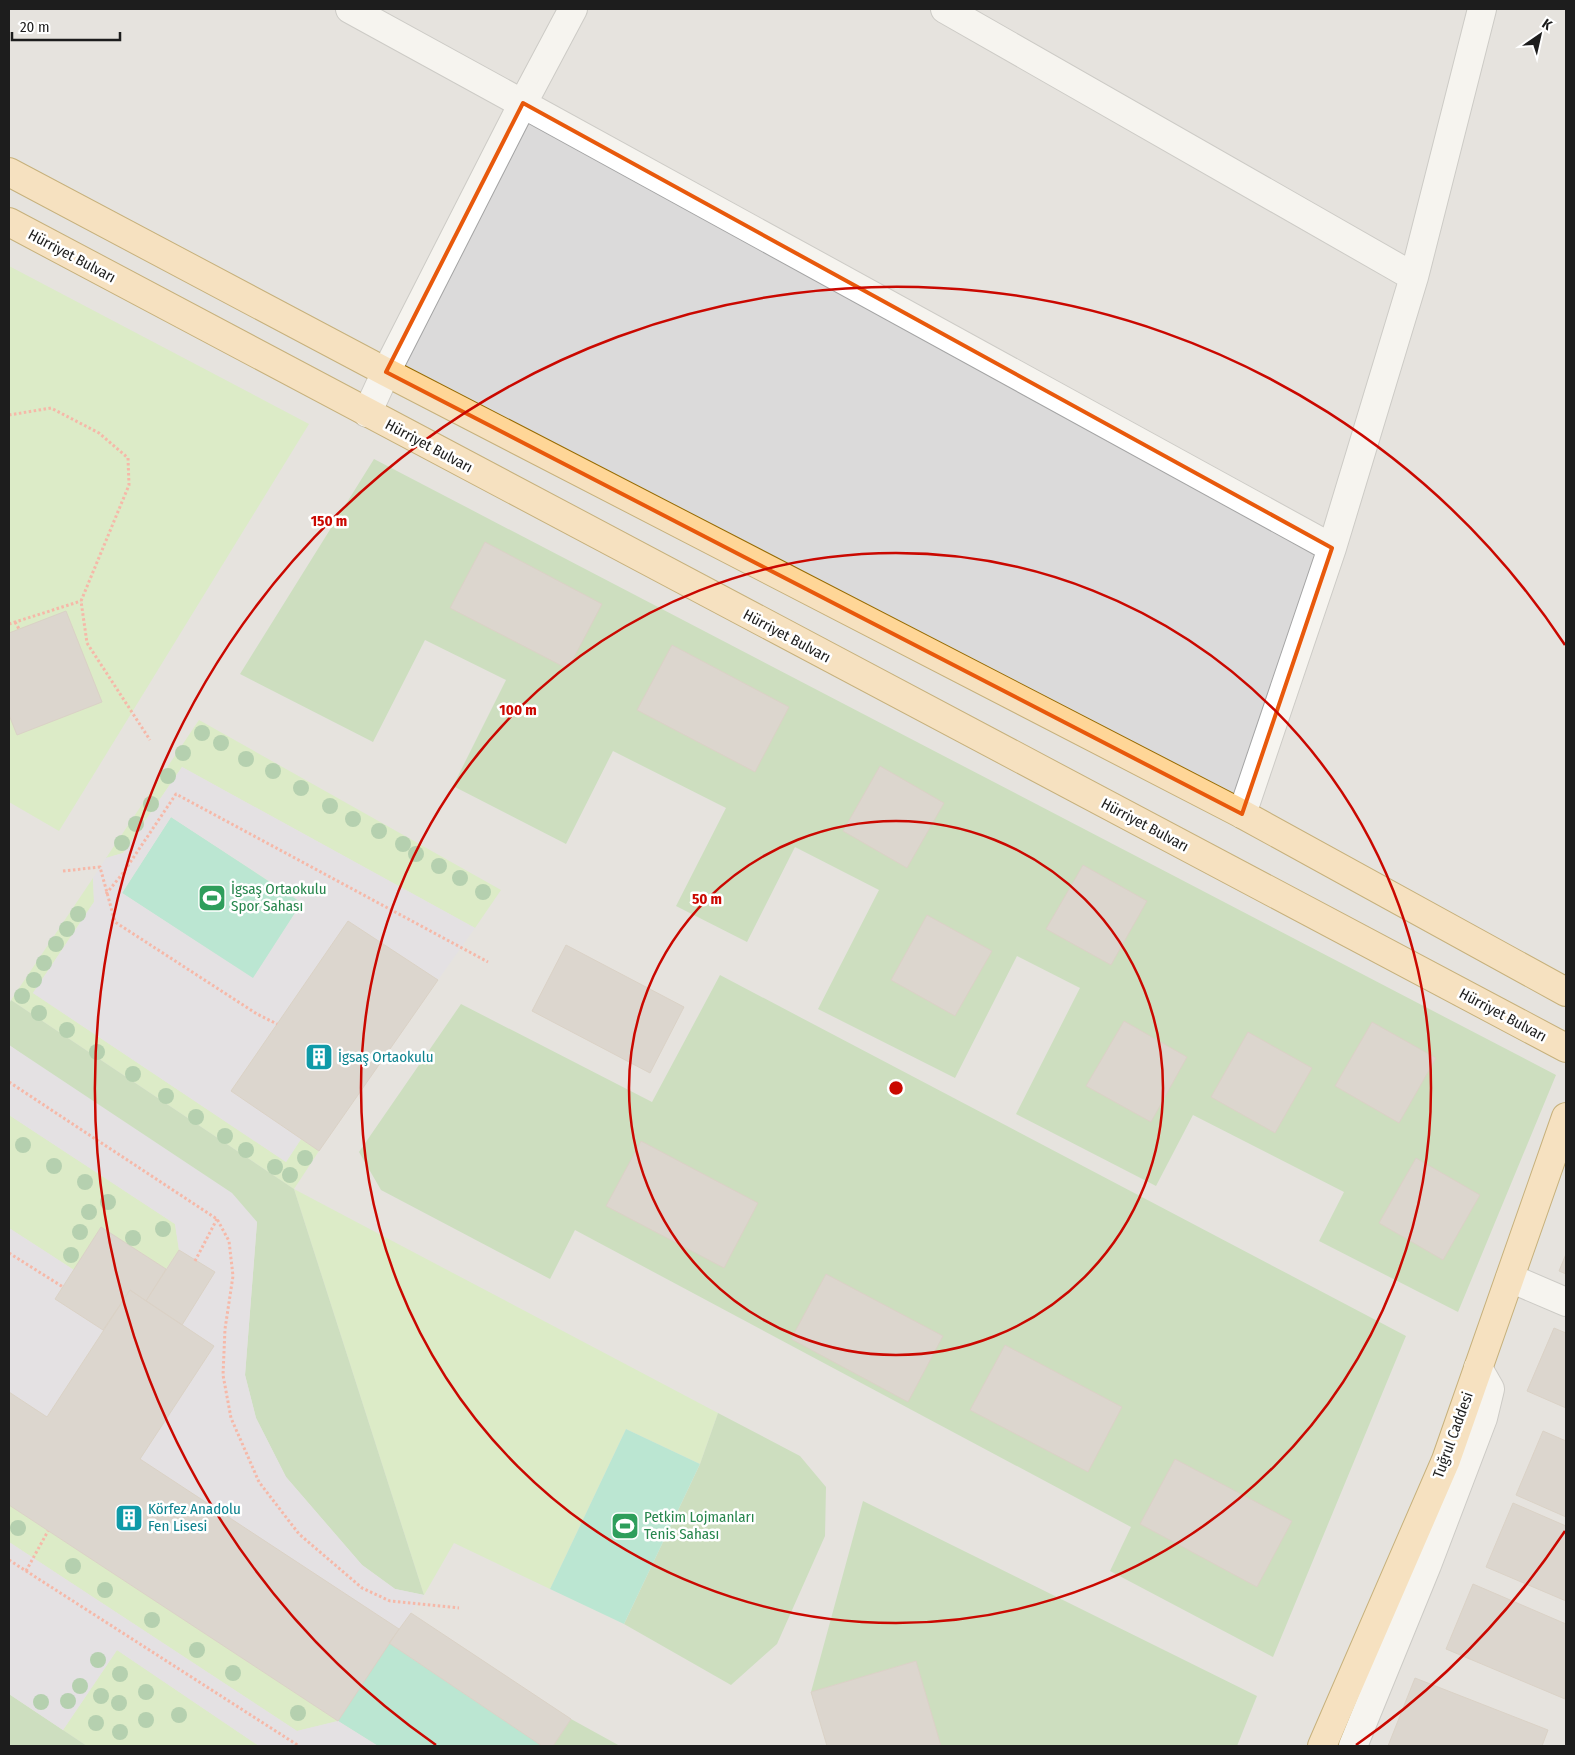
<svg xmlns="http://www.w3.org/2000/svg" width="1575" height="1755" font-family="'Fira Sans Condensed',sans-serif">
	<style>
		.residential { fill: #dbdada }
		.grass { fill: #c5eba6 }
		.forest { fill: #a4cf95 }
		.pitch { fill: #7de1be }
		.plaza { fill: #d7d6e4; fill-rule: evenodd }
		.building { fill: #c6bdb5; stroke: #c1b2a4 }
		.lines { fill: none; stroke-linecap: round; stroke-linejoin: round }
		.minor-casing { stroke: #a4a4a4; stroke-width: 30 }
		.major-casing { stroke: #966a00; stroke-width: 30 }
		.path { stroke: #fe7a63; stroke-width: 3; stroke-dasharray: 2.5 2.5; stroke-linecap: butt }
		.minor { stroke: #fff; stroke-width: 28 }
		.major { stroke: #ffd697; stroke-width: 28 }
		.tree { fill: #6faf72 }
		.marked { fill: none; stroke: #e8590c; stroke-width: 4; stroke-linejoin: round }
		.ring { fill: none; stroke: #ca0800; stroke-width: 2.5 }
		.labels { text-anchor: middle; dominant-baseline: central; stroke-width: 5; stroke-linejoin: round; paint-order: stroke }
		.street-label { font-size: 15px; fill: #1d1d1d; stroke: #fff }
		.leisure-label { font-size: 15px; fill: #27864d; stroke: #fff; text-anchor: start }
		.culture-label { font-size: 15px; fill: #0d838f; stroke: #fff; text-anchor: start }
		.centre { fill: #ca0800; stroke: #fff; stroke-width: 2.5 }
		.ring-label { font-size: 15px; text-anchor: middle; font-weight: bold; fill: #ca0800; stroke: #fff; stroke-width: 5; stroke-linejoin: round; paint-order: stroke }
	</style>
	<rect width="100%" height="100%" fill="#efebe2"/>
	<path class="residential" d="M 9,9 L 1566,9 L 1566,1746 L 9,1746 Z"/>
	<path class="grass" d="M 9,266 L 309,424 L 59,831 L 9,802 Z
		M 199,720 L 501,890 L 475,928 L 182,767 L 123,853 L 106,858 Z
		M 93,878 L 94,902 L 33,993 L 286,1162 L 301,1139 L 319,1151 L 294,1189 L 718,1413 L 700,1464 L 626,1429 L 550,1589 L 454,1543 L 424,1595 L 294,1189 L 11,1000 Z
		M 9,1115 L 175,1224 L 179,1250 L 166,1269 L 101,1227 L 74,1270 L 9,1228 Z
		M 9,1505 L 338,1721 L 297,1731 L 9,1542 Z
		M 117,1650 L 259,1746 L 87,1746 L 63,1730 Z"/>
	<path class="forest" d="M 374,459 L 1556,1075 L 1458,1312 L 1319,1241 L 1344,1192 L 1193,1115 L 1156,1186 L 1016,1114 L 1080,988 L 1017,956 L 955,1078 L 818,1009 L 879,890 L 795,847 L 747,942 L 676,906 L 726,808 L 613,751 L 566,844 L 453,786 L 506,680 L 425,640 L 373,742 L 240,674 Z
		M 720,975 L 1406,1336 L 1273,1657 L 1110,1571 L 1131,1527 L 575,1230 L 550,1279 L 381,1190 L 359,1152 L 461,1004 L 652,1102 Z
		M 11,1000 L 294,1189 L 424,1595 L 395,1589 L 362,1565 L 286,1477 L 256,1418 L 245,1375 L 257,1222 L 9,1045 L 9,1004 Z
		M 718,1413 L 800,1456 L 826,1487 L 825,1536 L 777,1644 L 731,1685 L 624,1624 L 700,1464 Z
		M 863,1501 L 1257,1696 L 1237,1746 L 941,1746 L 916,1661 L 811,1692 Z
		M 9,1694 L 87,1746 L 9,1746 Z
		M 571,1719 L 620,1746 L 553,1746 Z"/>
	<path class="pitch" d="M 171,817 L 302,903 L 253,979 L 122,893 Z
		M 626,1429 L 700,1464 L 624,1624 L 550,1589 Z
		M 389,1643 L 542,1746 L 378,1746 L 338,1721 Z"/>
	<path class="plaza" d="M 182,767 L 475,928 L 438,980 L 348,921 L 231,1090 L 301,1139 L 286,1162 L 33,993 L 94,902 L 93,878 L 106,858 L 123,853 ZM 171,817 L 302,902 L 253,978 L 122,893 Z
		M 9,1045 L 232,1193 L 257,1222 L 245,1375 L 256,1418 L 286,1477 L 362,1565 L 395,1589 L 424,1595 L 399,1629 L 140,1459 L 214,1346 L 182,1325 L 215,1272 L 179,1250 L 175,1224 L 9,1115 Z
		M 9,1228 L 74,1270 L 55,1299 L 103,1330 L 47,1417 L 9,1392 Z
		M 9,1542 L 297,1731 L 338,1721 L 378,1746 L 259,1746 L 117,1650 L 63,1730 L 9,1694 Z"/>
	<path class="building" d="M 485,542 L 602,604 L 568,669 L 450,608 Z
		M 66,611 L 102,702 L 17,735 L 9,715 L 9,633 Z
		M 672,645 L 789,707 L 755,772 L 637,710 Z
		M 880,766 L 944,803 L 907,868 L 843,831 Z
		M 1083,865 L 1147,901 L 1111,965 L 1046,929 Z
		M 927,915 L 992,951 L 955,1016 L 891,980 Z
		M 348,921 L 438,980 L 319,1151 L 231,1091 Z
		M 566,945 L 684,1007 L 650,1073 L 532,1011 Z
		M 1124,1021 L 1187,1057 L 1151,1122 L 1086,1086 Z
		M 1372,1022 L 1436,1058 L 1399,1123 L 1335,1086 Z
		M 1248,1032 L 1312,1068 L 1275,1133 L 1211,1097 Z
		M 641,1141 L 758,1203 L 724,1268 L 606,1206 Z
		M 1416,1158 L 1480,1195 L 1443,1260 L 1379,1223 Z
		M 101,1227 L 166,1269 L 146,1301 L 130,1290 L 103,1330 L 55,1299 Z
		M 179,1250 L 215,1272 L 182,1325 L 146,1301 Z
		M 1566,1254 L 1566,1274 L 1559,1271 Z
		M 826,1274 L 943,1336 L 908,1402 L 791,1339 Z
		M 130,1290 L 214,1346 L 140,1459 L 399,1629 L 338,1721 L 9,1505 L 9,1392 L 47,1417 Z
		M 1554,1328 L 1566,1333 L 1566,1408 L 1527,1391 Z
		M 1005,1345 L 1122,1407 L 1088,1472 L 970,1410 Z
		M 1543,1431 L 1566,1441 L 1566,1517 L 1516,1495 Z
		M 1175,1459 L 1292,1521 L 1257,1587 L 1140,1524 Z
		M 1513,1503 L 1566,1526 L 1566,1601 L 1486,1567 Z
		M 1473,1584 L 1566,1624 L 1565,1699 L 1446,1649 Z
		M 411,1613 L 571,1719 L 553,1746 L 542,1746 L 389,1643 Z
		M 916,1661 L 941,1746 L 827,1746 L 811,1692 Z
		M 1415,1678 L 1548,1730 L 1542,1746 L 1388,1746 Z"/>
	<g class="lines">
		<defs>
			<path id="minor" d="M 350,9 L 1332,548
				M 945,9 L 1414,277
				M 367,413 L 386,372 L 523,103 L 573,9
				M 1242,814 L 1332,548 L 1414,277 L 1482,9
				M 1510,1278 L 1566,1302
				M 1353,1746 L 1427,1565 L 1483,1418 L 1490,1389 L 1478,1368"/>
			<path id="major" d="M 9,172 L 386,372 L 1242,814 L 1566,992
				M 9,222 L 1566,1048
				M 1322,1746 L 1446,1460 L 1566,1117"/>
		</defs>
		<use href="#minor" class="minor-casing"/>
		<use href="#major" class="major-casing"/>
		<path class="path" d="M 9,415 L 51,408 L 99,433 L 128,458 L 129,485 L 81,601 L 87,643 L 150,740
			M 15,622 L 19,629
			M 9,624 L 81,601
			M 63,871 L 100,867 L 115,922 L 257,1014 L 277,1024
			M 106,894 L 123,873 L 176,794 L 488,962
			M 9,1082 L 217,1219 L 229,1241 L 233,1276 L 225,1329 L 223,1375 L 231,1418 L 259,1482 L 299,1534 L 362,1588 L 390,1601 L 459,1608
			M 9,1253 L 63,1287
			M 195,1261 L 217,1219
			M 9,1560 L 299,1746
			M 26,1571 L 48,1531"/>
		<use href="#minor" class="minor"/>
		<use href="#major" class="major"/>
	</g>
	<g class="tree">
		<circle cx="202" cy="733" r="8"/>
		<circle cx="221" cy="743" r="8"/>
		<circle cx="183" cy="753" r="8"/>
		<circle cx="246" cy="759" r="8"/>
		<circle cx="273" cy="771" r="8"/>
		<circle cx="168" cy="776" r="8"/>
		<circle cx="301" cy="788" r="8"/>
		<circle cx="151" cy="804" r="8"/>
		<circle cx="330" cy="806" r="8"/>
		<circle cx="353" cy="819" r="8"/>
		<circle cx="136" cy="824" r="8"/>
		<circle cx="379" cy="831" r="8"/>
		<circle cx="122" cy="843" r="8"/>
		<circle cx="403" cy="844" r="8"/>
		<circle cx="416" cy="854" r="8"/>
		<circle cx="439" cy="866" r="8"/>
		<circle cx="460" cy="878" r="8"/>
		<circle cx="483" cy="892" r="8"/>
		<circle cx="78" cy="914" r="8"/>
		<circle cx="67" cy="929" r="8"/>
		<circle cx="56" cy="944" r="8"/>
		<circle cx="44" cy="963" r="8"/>
		<circle cx="34" cy="980" r="8"/>
		<circle cx="22" cy="996" r="8"/>
		<circle cx="39" cy="1013" r="8"/>
		<circle cx="67" cy="1030" r="8"/>
		<circle cx="97" cy="1052" r="8"/>
		<circle cx="133" cy="1074" r="8"/>
		<circle cx="166" cy="1096" r="8"/>
		<circle cx="196" cy="1117" r="8"/>
		<circle cx="225" cy="1136" r="8"/>
		<circle cx="23" cy="1145" r="8"/>
		<circle cx="246" cy="1150" r="8"/>
		<circle cx="305" cy="1158" r="8"/>
		<circle cx="54" cy="1166" r="8"/>
		<circle cx="275" cy="1167" r="8"/>
		<circle cx="290" cy="1175" r="8"/>
		<circle cx="85" cy="1182" r="8"/>
		<circle cx="108" cy="1202" r="8"/>
		<circle cx="89" cy="1212" r="8"/>
		<circle cx="163" cy="1229" r="8"/>
		<circle cx="80" cy="1232" r="8"/>
		<circle cx="133" cy="1238" r="8"/>
		<circle cx="71" cy="1255" r="8"/>
		<circle cx="18" cy="1528" r="8"/>
		<circle cx="73" cy="1566" r="8"/>
		<circle cx="105" cy="1590" r="8"/>
		<circle cx="152" cy="1620" r="8"/>
		<circle cx="197" cy="1650" r="8"/>
		<circle cx="98" cy="1660" r="8"/>
		<circle cx="233" cy="1673" r="8"/>
		<circle cx="120" cy="1674" r="8"/>
		<circle cx="80" cy="1686" r="8"/>
		<circle cx="146" cy="1692" r="8"/>
		<circle cx="101" cy="1696" r="8"/>
		<circle cx="68" cy="1701" r="8"/>
		<circle cx="41" cy="1702" r="8"/>
		<circle cx="119" cy="1703" r="8"/>
		<circle cx="298" cy="1713" r="8"/>
		<circle cx="179" cy="1715" r="8"/>
		<circle cx="146" cy="1720" r="8"/>
		<circle cx="96" cy="1723" r="8"/>
		<circle cx="120" cy="1732" r="8"/>
	</g>
	<path d="M0 0H1575V1755H0ZM 523,103 L 1332,548 L 1242,814 L 386,372 Z" fill="#efebe2" fill-opacity=".55" fill-rule="evenodd"/>
	<path class="marked" d="M 523,103 L 1332,548 L 1242,814 L 386,372 Z"/>
	<g class="ring">
		<circle cx="896" cy="1088" r="267"/>
		<circle cx="896" cy="1088" r="535"/>
		<path d="M1565 1531A802 802 0 0 1 1356 1745M436 1745A802 802 0 1 1 1565 645"/>
	</g>
	<defs>
		<symbol id="stadium-square" viewBox="-11 -11 22 22"><rect x="-9" y="-9" width="18" height="18" rx="4" fill="#2e9e5b" stroke="#fff"/><path d="M0-5a6.5 5 0 1 0 0 10a6.5 5 0 1 0 0-10ZM-3.5-1.8h7v3.6h-7Z" fill="#fff"/></symbol>
		<symbol id="building-square" viewBox="-11 -11 22 22"><rect x="-9" y="-9" width="18" height="18" rx="4" fill="#0f9aa8" stroke="#fff"/><path d="M-4-6H4V6H1V3H-1V6H-4ZM-2.5-4.3h1.7v1.8h-1.7ZM.8-4.3h1.7v1.8H.8ZM-2.5-1h1.7V.8h-1.7ZM.8-1h1.7V.8H.8Z" fill="#fff"/></symbol>
	</defs>
	<g fill-rule="evenodd">
		<use href="#stadium-square" x="196" y="882" width="32" height="32"/>
		<use href="#building-square" x="303" y="1041" width="32" height="32"/>
		<use href="#building-square" x="113" y="1502" width="32" height="32"/>
		<use href="#stadium-square" x="609" y="1510" width="32" height="32"/>
	</g>
	<g class="labels">
		<g class="street-label">
			<text transform="translate(72 256) rotate(28)">Hürriyet Bulvarı</text>
			<text transform="translate(429 446) rotate(28)">Hürriyet Bulvarı</text>
			<text transform="translate(787 636) rotate(28)">Hürriyet Bulvarı</text>
			<text transform="translate(1145 825) rotate(28)">Hürriyet Bulvarı</text>
			<text transform="translate(1503 1015) rotate(28)">Hürriyet Bulvarı</text>
			<text transform="translate(1453 1435) rotate(-70)">Tuğrul Caddesi</text>
		</g>
		<g class="leisure-label">
			<text x="231" y="889">İgsaş Ortaokulu<tspan x="231" dy="17">Spor Sahası</tspan></text>
			<text x="644" y="1517">Petkim Lojmanları<tspan x="644" dy="17">Tenis Sahası</tspan></text>
		</g>
		<g class="culture-label">
			<text x="338" y="1057">İgsaş Ortaokulu</text>
			<text x="148" y="1509">Körfez Anadolu<tspan x="148" dy="17">Fen Lisesi</tspan></text>
		</g>
	</g>
	<circle cx="896" cy="1088" r="8" class="centre"/>
	<g class="ring-label">
		<text x="329" y="526">150 m</text>
		<text x="518" y="715">100 m</text>
		<text x="707" y="904">50 m</text>
	</g>
	<rect width="1575" height="1755" fill="none" stroke="#1d1d1d" stroke-width="20"/>
	<g transform="translate(1540 35) rotate(34)" stroke="#ffffff" stroke-width="4" paint-order="stroke">
	<path d="M0-4L9 19L0 12L-9 19Z" fill="#1d1d1d"/>
	<text y="-8" font-size="14" font-weight="bold" text-anchor="middle" fill="#1d1d1d">K</text>
	</g>
	<path d="M12 32v8h108v-8" fill="none" stroke="#1d1d1d" stroke-width="2.5"/>
	<text x="20" y="32" font-size="15" fill="#1d1d1d" stroke="#ffffff" stroke-width="4" paint-order="stroke">20 m</text>
</svg>
